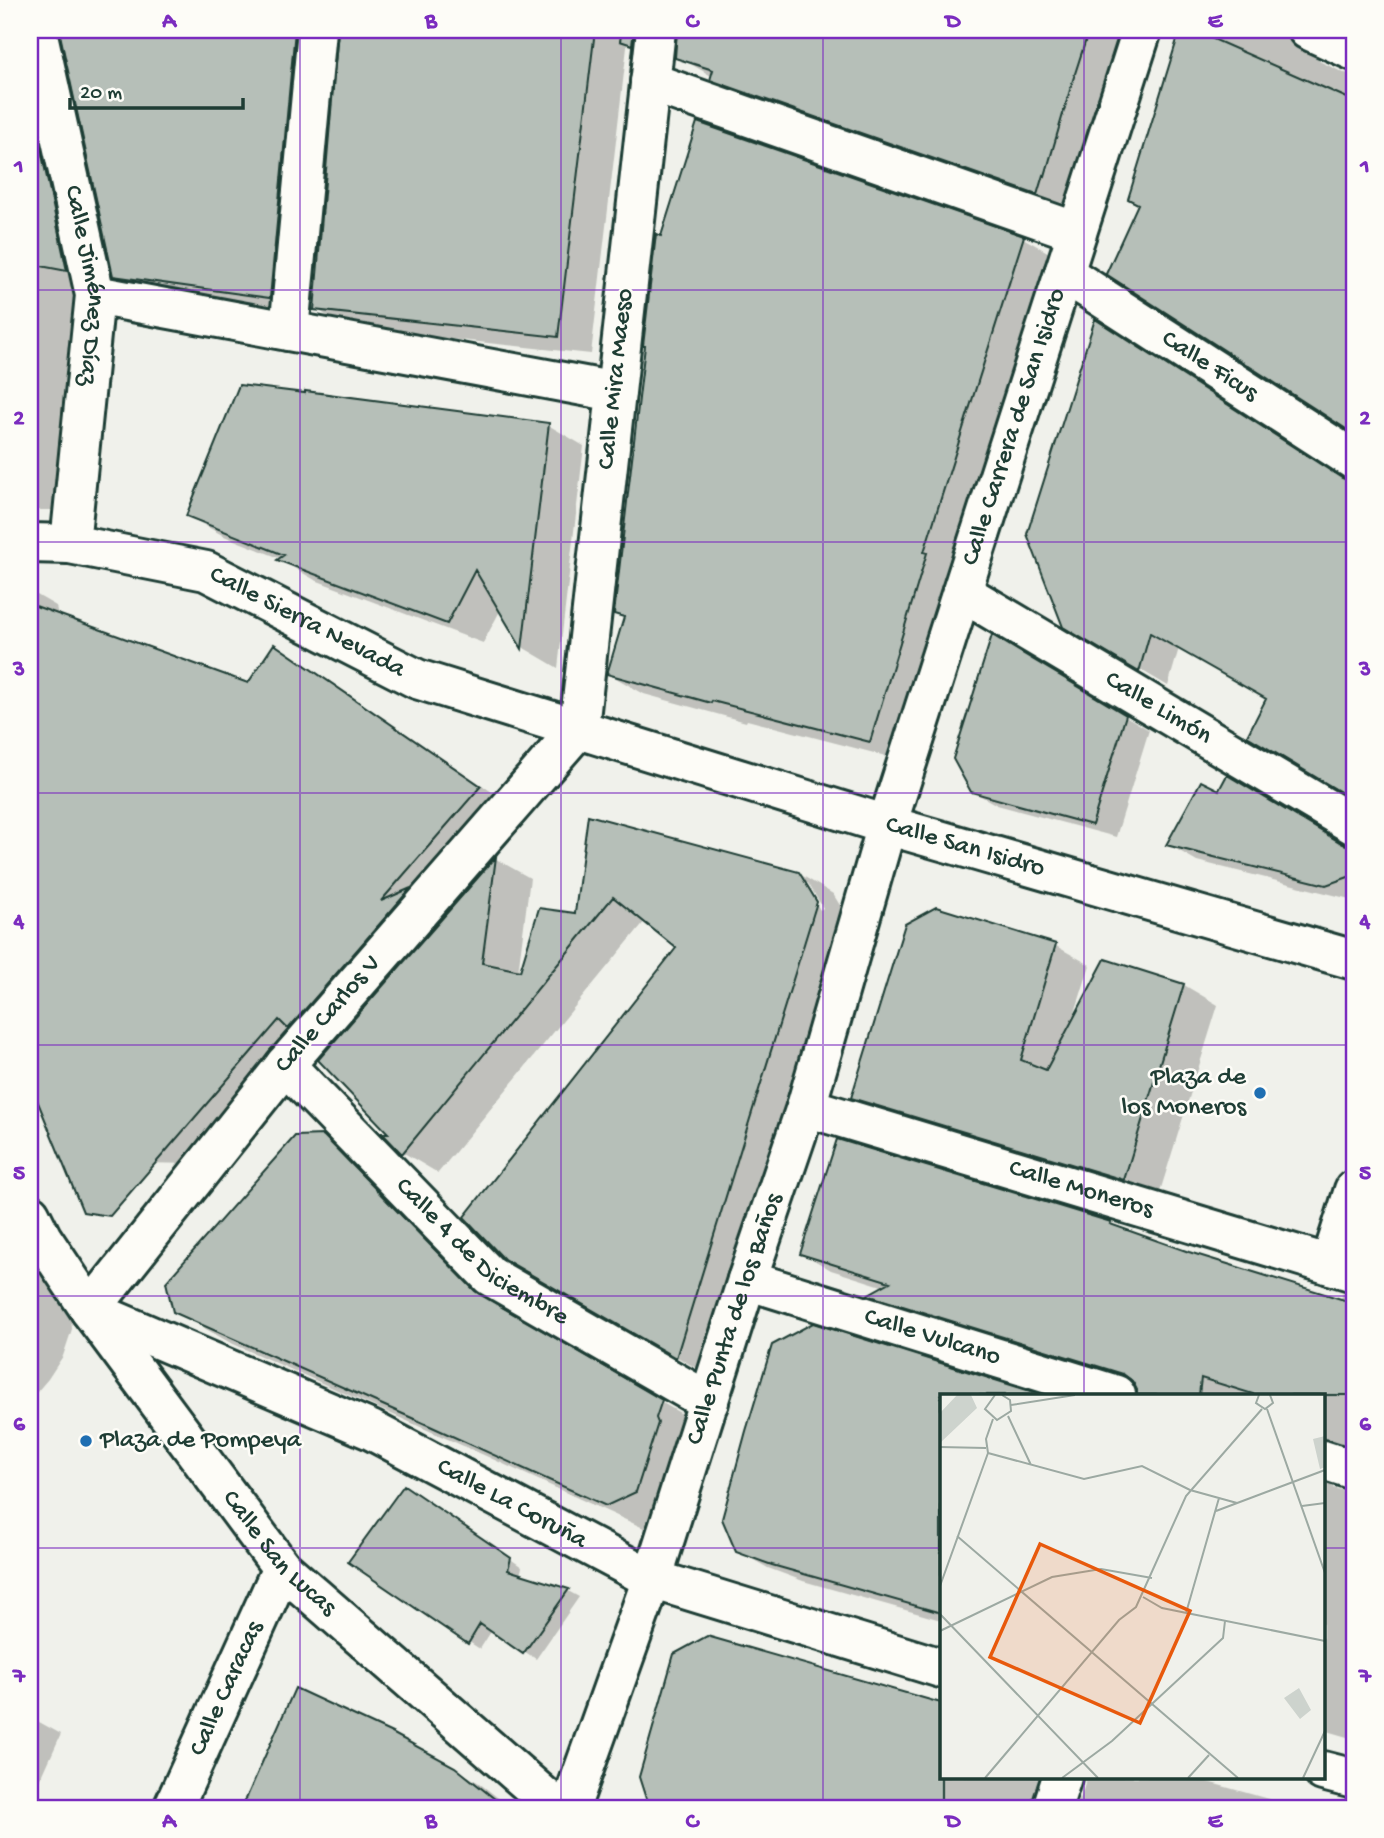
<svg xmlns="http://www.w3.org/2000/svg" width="1384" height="1838" font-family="'Gochi Hand',sans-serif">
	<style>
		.shadow { fill: #0003; fill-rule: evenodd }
		.building { fill: #b6bfb8; stroke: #1f3d34; stroke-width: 2 }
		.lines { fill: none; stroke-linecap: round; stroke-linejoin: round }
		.minor-casing { stroke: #1f3d34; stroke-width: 44 }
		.tertiary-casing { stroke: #1f3d34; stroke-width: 44 }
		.minor { stroke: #fdfcf7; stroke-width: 38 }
		.tertiary { stroke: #fdfcf7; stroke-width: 38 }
		.grid { fill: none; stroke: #7b2cbf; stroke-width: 2; stroke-opacity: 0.55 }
		.poi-dot { fill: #1f6fb2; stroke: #fdfcf7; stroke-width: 2.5 }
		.labels { text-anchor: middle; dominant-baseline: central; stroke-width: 5; stroke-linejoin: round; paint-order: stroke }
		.street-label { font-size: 26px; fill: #1f3d34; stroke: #fdfcf7 }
		.poi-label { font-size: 26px; fill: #1f3d34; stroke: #fdfcf7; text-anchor: end }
		.inset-road { fill: none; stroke: #9ca9a2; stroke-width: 2 }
		.view { fill: #e8590c; fill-opacity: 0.15; stroke: #e8590c; stroke-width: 3.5 }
		.inset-edge { fill: none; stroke: #1f3d34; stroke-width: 3.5 }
		.neatline { fill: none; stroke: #7b2cbf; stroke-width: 2.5 }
		.grid-label { font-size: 23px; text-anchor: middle; font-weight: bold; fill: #7b2cbf }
	</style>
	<rect width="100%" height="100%" fill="#f0f1eb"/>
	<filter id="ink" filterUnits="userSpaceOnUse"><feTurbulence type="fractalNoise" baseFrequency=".0143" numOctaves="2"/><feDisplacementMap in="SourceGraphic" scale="14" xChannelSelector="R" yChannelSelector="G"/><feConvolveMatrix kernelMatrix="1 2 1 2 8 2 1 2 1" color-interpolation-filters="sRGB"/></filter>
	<g filter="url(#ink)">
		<path class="shadow" d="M 72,30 L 338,30 L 331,36 L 302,315 L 147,294 L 115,275 L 101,161 Z
			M 340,30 L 629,30 L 591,354 L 348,328 L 316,309 Z
			M 687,30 L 1128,30 L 1069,212 L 744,98 L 712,79 L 713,77 L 679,57 Z
			M 1181,30 L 1323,30 L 1315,50 L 1319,61 L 1344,73 L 1354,74 L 1354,432 L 1108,273 L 1140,204 L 1130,199 Z
			M 30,108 L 76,140 L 109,295 L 58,510 L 30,510 Z
			M 1023,238 L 1058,258 L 905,761 L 747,720 L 746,722 L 644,694 L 609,674 L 625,619 L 616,613 Z
			M 548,425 L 584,446 L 558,668 L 524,648 L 501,609 L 483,643 L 315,580 L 280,560 L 282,559 L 224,536 L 188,516 Z
			M 1348,482 L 1354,483 L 1354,798 L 1249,735 L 1268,698 L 1179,648 L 1168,686 L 1065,625 Z
			M 30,591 L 56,606 L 58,616 L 248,685 L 275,646 L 302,662 L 508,803 L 196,1164 L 86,1162 L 58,1146 L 30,1078 Z
			M 993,638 L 1149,730 L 1116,837 L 997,805 L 972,791 Z
			M 589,818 L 798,873 L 833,894 L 851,923 L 710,1376 L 505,1257 L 679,948 L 645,921 L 438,1173 L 404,1153 L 386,1135 L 392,1135 L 320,1060 L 496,859 L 530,878 L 518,973 L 521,973 L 577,915 ZM 804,883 L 808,883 L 823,908 L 820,910 Z
			M 1169,845 L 1344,846 L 1354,849 L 1354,900 L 1197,861 Z
			M 936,909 L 1056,946 L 1090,965 L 1073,1019 L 1106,961 L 1184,985 L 1218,1005 L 1158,1198 L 887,1117 L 853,1097 Z
			M 323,1137 L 377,1169 L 532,1328 L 715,1433 L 661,1536 L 486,1456 L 229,1342 L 174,1311 Z
			M 1110,1223 L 1121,1229 L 1189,1253 L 1340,1301 L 1343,1293 L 1354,1294 L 1354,1455 L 1330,1482 L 1333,1488 L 1354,1493 L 1354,1739 L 1323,1730 L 1323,1395 L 1139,1395 L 1139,1389 L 1137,1385 L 898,1310 L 871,1295 L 885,1287 L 831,1270 L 802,1253 Z
			M 30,1268 L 43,1276 L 60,1289 L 70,1307 L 72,1329 L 63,1356 L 48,1379 L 30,1400 Z
			M 813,1325 L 1037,1395 L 941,1395 L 941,1620 L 803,1581 L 768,1568 L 738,1551 Z
			M 416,1494 L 522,1567 L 520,1575 L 568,1591 L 579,1597 L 536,1659 L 492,1630 L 480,1649 L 469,1642 Z
			M 707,1638 L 941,1705 L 941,1777 L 1068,1777 L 1055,1808 L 651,1808 L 641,1777 Z
			M 296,1690 L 455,1768 L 479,1783 L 511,1808 L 243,1808 Z
			M 30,1717 L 61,1734 L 30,1803 Z
			M 1085,1777 L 1190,1777 L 1300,1808 L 1077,1808 L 1085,1784 Z"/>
		<path class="building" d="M 59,30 L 295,30 L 270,298 L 113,276 Z
			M 338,30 L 595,30 L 558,337 L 314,310 Z
			M 622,30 L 634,30 L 632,45 L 620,41 Z
			M 677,30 L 1089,30 L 1072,83 L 1045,176 L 1043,175 L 1037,195 L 710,80 L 713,70 L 675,58 Z
			M 1180,30 L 1193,30 L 1354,101 L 1354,434 L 1106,274 L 1138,204 L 1128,199 Z
			M 30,99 L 67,271 L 30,264 Z
			M 697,122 L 1024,236 L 924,552 L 927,553 L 870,742 L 712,701 L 711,703 L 607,674 L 624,617 L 614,614 L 645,346 L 643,346 L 656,234 L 661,236 Z
			M 1095,319 L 1342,478 L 1354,482 L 1354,800 L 1247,736 L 1266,699 L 1150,633 L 1139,672 L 1063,627 L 1027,534 Z
			M 239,385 L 305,393 L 305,391 L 549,423 L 522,649 L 475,570 L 447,624 L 277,560 L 284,555 L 186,516 Z
			M 30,604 L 248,683 L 274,644 L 481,786 L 381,901 L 411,888 L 288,1029 L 279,1020 L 110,1216 L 83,1212 L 30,1083 Z
			M 992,635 L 1126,715 L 1092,825 L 971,792 L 953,759 Z
			M 1227,775 L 1343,844 L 1354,847 L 1354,875 L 1326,885 L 1166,845 L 1201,781 L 1219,790 Z
			M 588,815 L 799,872 L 817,902 L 676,1358 L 504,1259 L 464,1217 L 676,948 L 613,897 L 402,1154 L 382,1133 L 388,1133 L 318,1060 L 496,857 L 482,963 L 520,971 L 539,908 L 575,913 Z
			M 936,907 L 1056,944 L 1021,1060 L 1046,1070 L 1105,959 L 1184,984 L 1124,1180 L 851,1098 L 905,924 Z
			M 323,1135 L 475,1291 L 662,1400 L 656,1418 L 658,1423 L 636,1492 L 606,1506 L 430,1426 L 173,1312 L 166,1282 L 295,1136 Z
			M 837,1139 L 1111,1222 L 1110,1224 L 1189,1252 L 1354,1303 L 1354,1395 L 1256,1395 L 1201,1378 L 1199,1395 L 1137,1395 L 1137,1390 L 1132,1381 L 1123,1374 L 867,1295 L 890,1282 L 800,1254 Z
			M 813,1323 L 1043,1395 L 941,1395 L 941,1613 L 772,1565 L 736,1552 L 722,1519 L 746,1431 L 772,1345 Z
			M 404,1485 L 511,1558 L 508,1570 L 569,1589 L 523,1654 L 480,1624 L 468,1644 L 348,1562 Z
			M 707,1636 L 941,1703 L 941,1808 L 649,1808 L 639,1777 L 674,1654 Z
			M 295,1688 L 392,1733 L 455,1767 L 506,1808 L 242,1808 Z"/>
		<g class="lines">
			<defs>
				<g id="minor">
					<path id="s1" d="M 656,30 L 579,728 L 285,1065 L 90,1310 L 371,1430 L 652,1579 L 941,1668"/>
					<path d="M 650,82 L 1077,232"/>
					<path id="s2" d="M 1064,273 L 1354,460"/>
					<path d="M 95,295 L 616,392"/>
					<path d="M 289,331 L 317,30"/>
					<path id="s3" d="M 962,592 L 1354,825"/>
					<path id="s4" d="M 285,1065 L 490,1276 L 709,1402"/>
					<path id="s5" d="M 806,1107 L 1354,1272"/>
					<path d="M 1330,1265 L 1354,1190"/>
					<path id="s6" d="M 747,1280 L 1116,1395"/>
					<path d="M 1323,1460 L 1354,1470"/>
					<path d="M 1323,1771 L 1354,1779"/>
					<path id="s7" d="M 173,1808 L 282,1568"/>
					<path d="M 1052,1808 L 1062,1777"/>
				</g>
				<g id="tertiary">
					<path id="s8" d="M 37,30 L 95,295 L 70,544"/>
					<path d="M 1308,30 L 1354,51"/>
					<path id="s9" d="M 30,543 L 70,544 L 206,571 L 417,679 L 887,825 L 1354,960"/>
					<path id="s10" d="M 30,1214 L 42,1238 L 90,1310 L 282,1568 L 557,1808"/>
					<path id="s11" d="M 570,1808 L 652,1579 L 747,1280 L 806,1107 L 887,825 L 1142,30"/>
				</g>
			</defs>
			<use href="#minor" class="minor-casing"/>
			<use href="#tertiary" class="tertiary-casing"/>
			<use href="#minor" class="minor"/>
			<use href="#tertiary" class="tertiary"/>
		</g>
	</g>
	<path class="grid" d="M 300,30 L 300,1808M 561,30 L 561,1808M 823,30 L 823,1808M 1084,30 L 1084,1395M 30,290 L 1354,290M 30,542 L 1354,542M 30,793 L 1354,793M 30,1045 L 1354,1045M 30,1296 L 1354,1296M 30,1548 L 941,1548M 1323,1548 L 1354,1548M 1084,1777 L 1084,1808"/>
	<g class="poi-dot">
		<circle cx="1260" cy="1093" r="7"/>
		<circle cx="86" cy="1441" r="7"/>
	</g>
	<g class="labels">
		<g class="street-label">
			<text stroke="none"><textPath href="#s8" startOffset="261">Calle Jiménez Díaz</textPath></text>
			<text stroke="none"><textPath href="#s2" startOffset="173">Calle Ficus</textPath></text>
			<text transform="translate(617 379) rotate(-84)">Calle Mira Maeso</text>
			<text stroke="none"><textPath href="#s11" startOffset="1451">Calle Carrera de San Isidro</textPath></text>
			<text stroke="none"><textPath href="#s9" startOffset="292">Calle Sierra Nevada</textPath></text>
			<text stroke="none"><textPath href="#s3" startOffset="228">Calle Limón</textPath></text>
			<text stroke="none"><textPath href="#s9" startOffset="989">Calle San Isidro</textPath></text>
			<text transform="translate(329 1015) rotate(-49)">Calle Carlos V</text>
			<text stroke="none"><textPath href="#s5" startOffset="287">Calle Moneros</textPath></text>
			<text stroke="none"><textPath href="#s4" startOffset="273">Calle 4 de Diciembre</textPath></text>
			<text stroke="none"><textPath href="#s11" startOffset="516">Calle Punta de los Baños</textPath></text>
			<text stroke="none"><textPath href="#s6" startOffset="194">Calle Vulcano</textPath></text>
			<text stroke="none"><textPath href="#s1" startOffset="1927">Calle La Coruña</textPath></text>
			<text stroke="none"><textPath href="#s10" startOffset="422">Calle San Lucas</textPath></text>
			<text stroke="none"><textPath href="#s7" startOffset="131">Calle Caracas</textPath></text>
		</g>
		<g class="poi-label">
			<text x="1246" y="1078">Plaza de<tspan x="1246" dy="30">los Moneros</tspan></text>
			<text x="100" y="1441" text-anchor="start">Plaza de Pompeya</text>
		</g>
	</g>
	<g transform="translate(940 1394)">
		<rect width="385" height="385" fill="#f0f1eb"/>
		<path d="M 17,1 L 31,1 L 37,14 L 0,49 L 0,19 ZM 385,42 L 385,73 L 380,75 L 373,45 ZM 359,294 L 371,316 L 360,325 L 344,304 Z" fill="#cdd3cd"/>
		<path class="inset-road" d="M 55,1 L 45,15 L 57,26 L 71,17 L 70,6 L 62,1M 319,1 L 316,9 L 325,15 L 333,9 L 330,1M 71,11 L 135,1M 327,15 L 385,179M 68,22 L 91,71M 0,53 L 46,54M 48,59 L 144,85 L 202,72 L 250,96 L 297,109M 362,112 L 385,109M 276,117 L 385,76M 17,142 L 298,384M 0,192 L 48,59 L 46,45 L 53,25M 203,203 L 222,214 L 385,247M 246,219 L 279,104M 0,220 L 158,384M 0,237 L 112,183 L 161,175 L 212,184M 45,384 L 179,226 L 196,213 L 246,102 L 322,15M 122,384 L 172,347 L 283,244 L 285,227M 248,384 L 269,361M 363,384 L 385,337"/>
		<path class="view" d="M 100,150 L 250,217 L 200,329 L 50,263 Z"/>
		<rect width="385" height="385" class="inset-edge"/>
	</g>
	<rect width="1384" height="1838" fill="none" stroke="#fdfcf7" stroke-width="77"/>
	<path d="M70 98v10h173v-10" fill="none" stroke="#1f3d34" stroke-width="3.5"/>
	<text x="80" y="98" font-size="21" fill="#1f3d34" stroke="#fdfcf7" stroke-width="5" paint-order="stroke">20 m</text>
	<rect x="38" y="38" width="1308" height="1762" class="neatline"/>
	<g class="grid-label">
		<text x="169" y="27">A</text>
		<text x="431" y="27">B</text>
		<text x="692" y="27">C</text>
		<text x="953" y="27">D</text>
		<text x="1215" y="27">E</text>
		<text x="19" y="172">1</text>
		<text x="1365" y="172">1</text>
		<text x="19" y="424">2</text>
		<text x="1365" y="424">2</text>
		<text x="19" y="675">3</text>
		<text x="1365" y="675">3</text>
		<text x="19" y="927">4</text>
		<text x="1365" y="927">4</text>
		<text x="19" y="1179">5</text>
		<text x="1365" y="1179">5</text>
		<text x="19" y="1430">6</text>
		<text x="1365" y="1430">6</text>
		<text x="19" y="1682">7</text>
		<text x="1365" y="1682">7</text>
		<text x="169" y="1827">A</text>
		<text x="431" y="1827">B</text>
		<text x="692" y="1827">C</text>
		<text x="953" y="1827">D</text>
		<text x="1215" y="1827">E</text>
	</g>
</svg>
